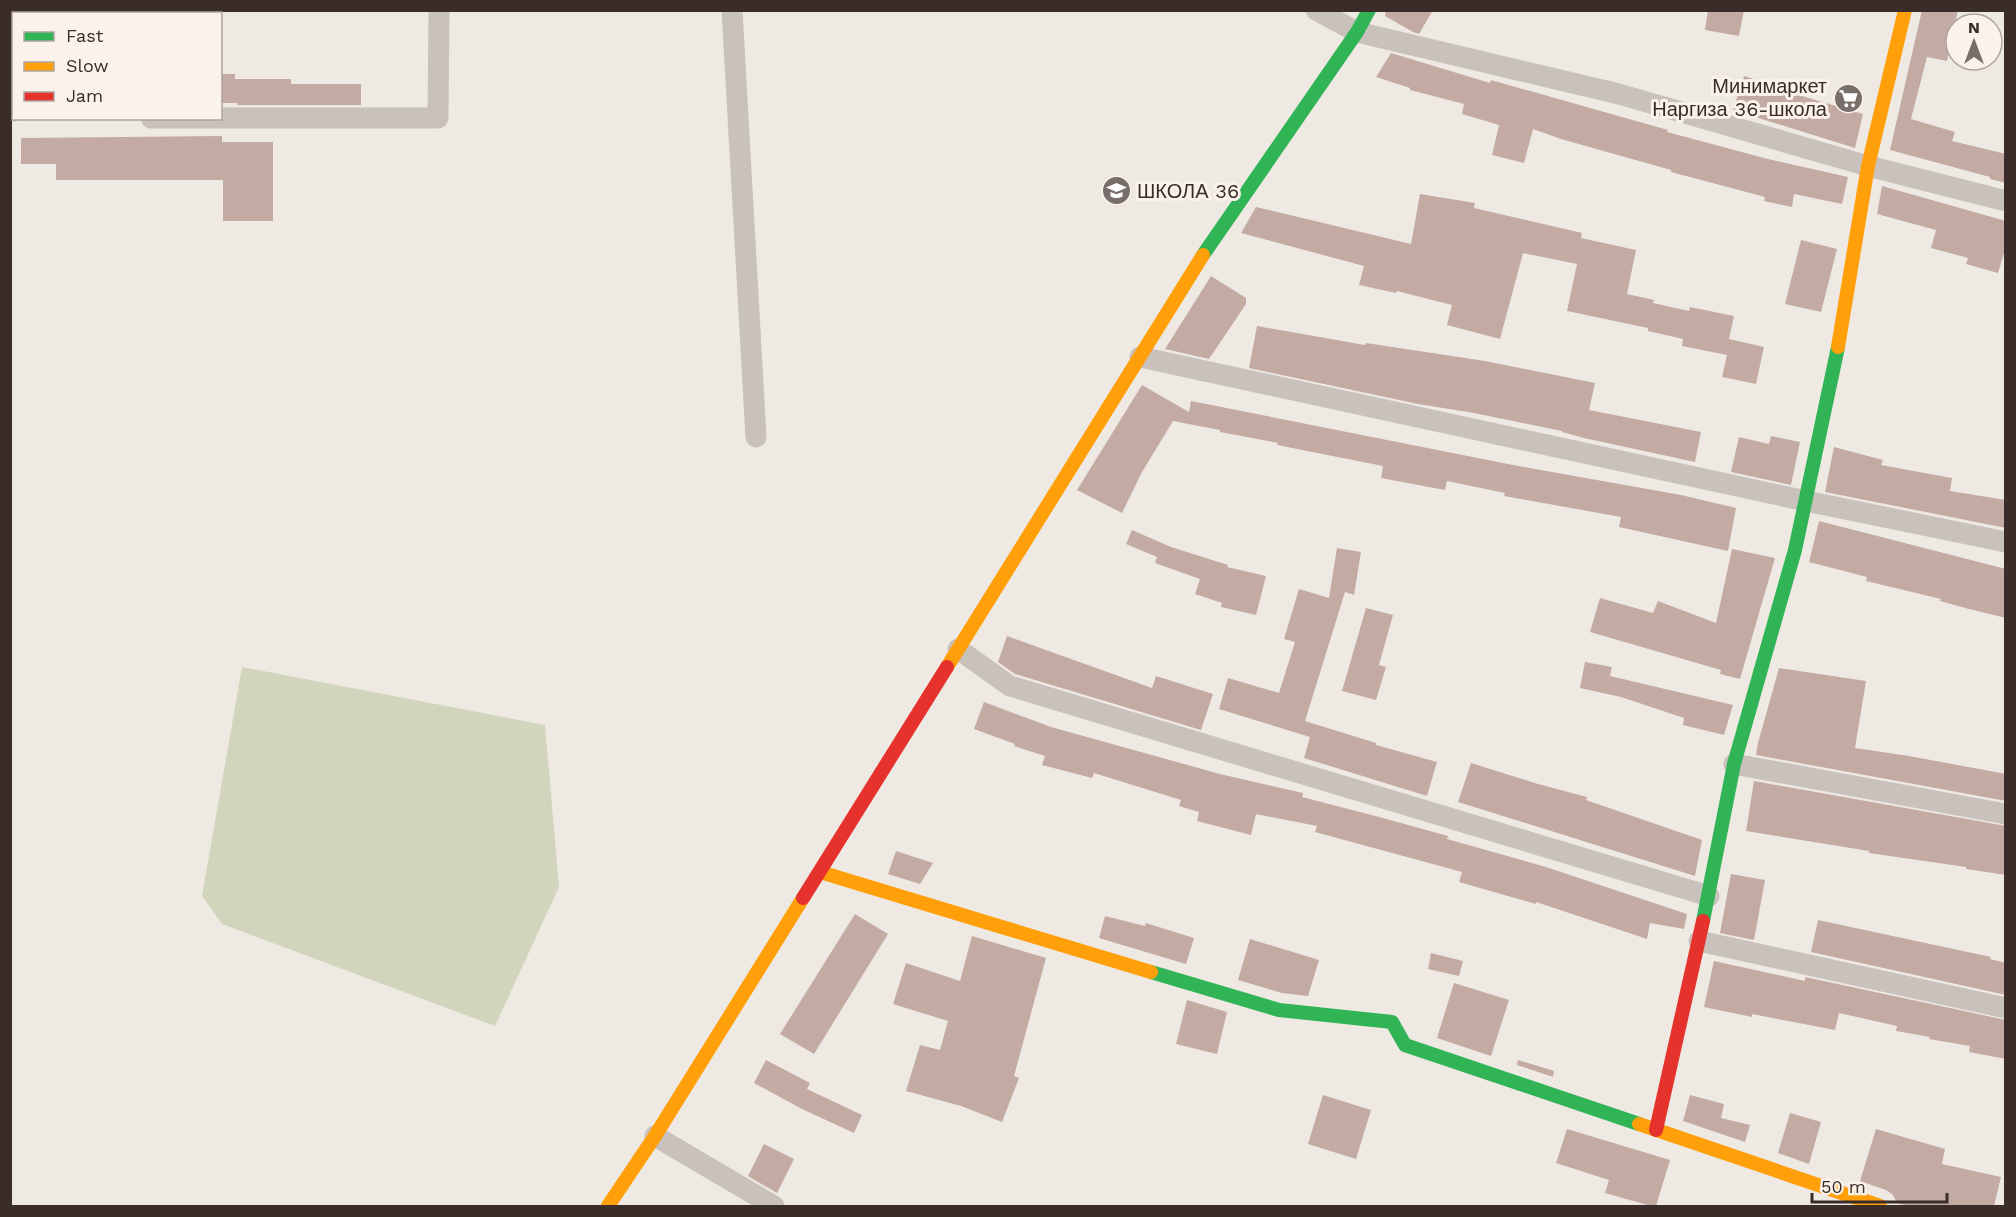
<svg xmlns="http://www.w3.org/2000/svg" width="2016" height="1217" font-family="'Work Sans',sans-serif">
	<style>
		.green { fill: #d1d5bc }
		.building { fill: #c3aba4 }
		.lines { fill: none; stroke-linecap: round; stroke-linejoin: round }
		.street { stroke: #c8c1bc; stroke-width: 21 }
		.fast { stroke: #30b455; stroke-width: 14 }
		.slow { stroke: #ff9f0a; stroke-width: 14 }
		.jam { stroke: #e5322d; stroke-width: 14 }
		.labels { text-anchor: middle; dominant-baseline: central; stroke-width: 6; stroke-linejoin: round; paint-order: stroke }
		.poi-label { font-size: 20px; fill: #3a2d29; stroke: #fbf3eb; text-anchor: end }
	</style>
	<rect width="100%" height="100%" fill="#efe9e3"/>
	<path class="green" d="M 242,667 L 545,725 L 559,887 L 495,1026 L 222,924 L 202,896 Z"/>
	<path class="building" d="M 1386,10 L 1433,10 L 1419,34 L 1413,32 L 1385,16 Z
		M 1708,10 L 1744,10 L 1739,36 L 1705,30 Z
		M 1922,10 L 1958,10 L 1947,61 L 1927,57 L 1911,119 L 1955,132 L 1952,141 L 2006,154 L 2006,183 L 1990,179 L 1990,177 L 1890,150 Z
		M 1391,53 L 1490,83 L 1491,80 L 1668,130 L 1667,132 L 1768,159 L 1848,177 L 1842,204 L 1794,194 L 1792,207 L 1764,201 L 1765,197 L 1671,172 L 1671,170 L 1561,139 L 1533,129 L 1524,163 L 1492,155 L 1499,125 L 1462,114 L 1464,104 L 1410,90 L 1410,88 L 1376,77 Z
		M 220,74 L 235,74 L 235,79 L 291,79 L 291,84 L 361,84 L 361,105 L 237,105 L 237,103 L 220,103 Z
		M 1744,76 L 1786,89 L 1785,91 L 1863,114 L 1855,148 L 1733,110 Z
		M 222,136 L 222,142 L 273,142 L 273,221 L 223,221 L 223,180 L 56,180 L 56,164 L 21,164 L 21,138 Z
		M 1882,186 L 2006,221 L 2006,246 L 1998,273 L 1966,264 L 1968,258 L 1931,248 L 1936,230 L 1877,214 Z
		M 1420,194 L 1475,203 L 1474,208 L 1582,233 L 1581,238 L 1636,250 L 1627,294 L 1654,300 L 1653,303 L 1689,311 L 1690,307 L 1734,316 L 1729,339 L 1764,347 L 1756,384 L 1722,377 L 1727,355 L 1682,346 L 1683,339 L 1648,331 L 1648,328 L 1567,311 L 1577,264 L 1523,253 L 1500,339 L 1447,325 L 1452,305 L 1397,291 L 1396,293 L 1359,285 L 1364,266 L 1241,233 L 1256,207 L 1411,244 Z
		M 1801,240 L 1837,249 L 1821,312 L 1785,304 Z
		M 1211,276 L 1246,298 L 1246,304 L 1209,359 L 1165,349 Z
		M 1257,326 L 1365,345 L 1366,343 L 1485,361 L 1595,383 L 1589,410 L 1701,432 L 1695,462 L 1584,438 L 1562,432 L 1562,431 L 1474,413 L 1418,404 L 1249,368 Z
		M 1142,385 L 1189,412 L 1191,401 L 1513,465 L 1681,495 L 1736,508 L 1728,551 L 1619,527 L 1621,517 L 1504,496 L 1505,493 L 1447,481 L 1445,490 L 1381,478 L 1383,466 L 1277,445 L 1278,443 L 1220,432 L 1220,430 L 1173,421 L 1142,472 L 1122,513 L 1077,490 Z
		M 1771,436 L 1800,442 L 1791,485 L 1731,472 L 1739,437 L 1769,444 Z
		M 1834,447 L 1883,460 L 1881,465 L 1952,478 L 1950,491 L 2006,500 L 2006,528 L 1825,492 Z
		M 1819,521 L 2006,569 L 2006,618 L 1969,609 L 1940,601 L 1941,599 L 1866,581 L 1867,577 L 1809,562 Z
		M 1132,530 L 1171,547 L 1228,565 L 1227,567 L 1266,576 L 1256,615 L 1221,607 L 1222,603 L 1195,594 L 1200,579 L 1155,563 L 1157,557 L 1126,544 Z
		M 1337,548 L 1361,552 L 1354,595 L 1345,592 L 1305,721 L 1376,743 L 1376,745 L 1437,762 L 1427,796 L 1304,758 L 1310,737 L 1219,709 L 1228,678 L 1279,693 L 1295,642 L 1284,639 L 1299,589 L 1329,598 Z
		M 1732,549 L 1775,558 L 1740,679 L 1720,674 L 1721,670 L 1590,632 L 1600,598 L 1653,613 L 1658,601 L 1716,623 Z
		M 1366,608 L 1393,615 L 1379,665 L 1386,667 L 1376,700 L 1342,691 Z
		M 1007,636 L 1152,688 L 1156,676 L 1213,694 L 1201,730 L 1015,674 L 998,662 Z
		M 1585,662 L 1612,667 L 1610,676 L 1733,705 L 1724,735 L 1683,725 L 1684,718 L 1621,697 L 1580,688 Z
		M 1779,668 L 1866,681 L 1855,748 L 1909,756 L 2006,774 L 2006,801 L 1756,755 L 1758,743 Z
		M 984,702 L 1051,727 L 1220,774 L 1303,793 L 1302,797 L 1383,818 L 1448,836 L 1447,839 L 1546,867 L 1687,914 L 1684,929 L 1650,923 L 1647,939 L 1536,902 L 1536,904 L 1459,882 L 1462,872 L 1315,832 L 1317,826 L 1256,814 L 1251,835 L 1197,821 L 1199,812 L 1179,806 L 1181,800 L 1094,773 L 1092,778 L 1042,765 L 1045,756 L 1014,746 L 1015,744 L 974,729 Z
		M 1471,763 L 1538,784 L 1587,797 L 1586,800 L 1702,840 L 1695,876 L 1458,802 Z
		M 1754,781 L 2006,826 L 2006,875 L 1966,869 L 1966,867 L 1869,853 L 1869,851 L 1746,831 Z
		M 896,851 L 933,863 L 920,884 L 888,874 Z
		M 1731,874 L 1765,880 L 1754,940 L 1720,933 Z
		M 855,914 L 888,934 L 814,1054 L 780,1034 Z
		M 1105,916 L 1145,926 L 1146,923 L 1194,938 L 1186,964 L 1099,938 Z
		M 1818,920 L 1991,957 L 1990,959 L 2006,963 L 2006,995 L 1811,952 Z
		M 972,936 L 1046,958 L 1014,1076 L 1019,1078 L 1002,1122 L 961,1106 L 906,1091 L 920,1045 L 940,1050 L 948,1021 L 893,1004 L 906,963 L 960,981 Z
		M 1250,939 L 1319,960 L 1308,996 L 1282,993 L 1238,980 Z
		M 1431,953 L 1463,961 L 1459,976 L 1428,969 Z
		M 1714,961 L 1805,981 L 1805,977 L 2006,1020 L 2006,1059 L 1969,1052 L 1970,1046 L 1929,1039 L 1930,1037 L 1896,1031 L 1897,1026 L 1839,1013 L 1835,1030 L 1752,1014 L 1752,1017 L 1704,1007 Z
		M 1454,983 L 1509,1000 L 1491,1056 L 1437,1038 Z
		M 1187,1000 L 1227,1012 L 1217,1054 L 1176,1044 Z
		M 766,1060 L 810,1083 L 807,1089 L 862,1115 L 854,1133 L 802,1109 L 754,1083 Z
		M 1518,1060 L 1554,1071 L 1553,1077 L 1517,1065 Z
		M 1323,1095 L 1371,1110 L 1356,1159 L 1308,1144 Z
		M 1690,1095 L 1724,1104 L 1721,1118 L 1750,1125 L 1745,1142 L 1683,1121 Z
		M 1790,1113 L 1821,1122 L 1809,1164 L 1778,1153 Z
		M 1567,1129 L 1670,1160 L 1656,1206 L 1651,1206 L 1605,1193 L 1609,1180 L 1556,1163 Z
		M 1876,1129 L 1945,1149 L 1942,1164 L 2001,1177 L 1994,1206 L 1908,1206 L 1897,1203 L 1893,1195 L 1886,1190 L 1860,1181 Z
		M 764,1144 L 794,1159 L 777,1193 L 748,1176 Z"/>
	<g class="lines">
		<path class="street" d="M 732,10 L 756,437
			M 1316,10 L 1357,32 L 1619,94 L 1868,166 L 2006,201
			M 163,14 L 163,10
			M 10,111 L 14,111
			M 151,118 L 438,118 L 439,10
			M 1140,357 L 1806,501 L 2006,542
			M 958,649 L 1010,686 L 1709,896
			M 1734,764 L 2006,814
			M 1699,941 L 2006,1008
			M 655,1136 L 774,1206"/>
		<path class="fast" d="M 1203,255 L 1357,32 L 1369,10
			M 1703,921 L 1734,764 L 1795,550 L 1838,347
			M 1151,972 L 1279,1010 L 1392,1022 L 1405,1045 L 1639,1124"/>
		<path class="slow" d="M 1838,347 L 1868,166 L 1905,10
			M 947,667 L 1203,255
			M 820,872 L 1151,972
			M 1639,1124 L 1880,1206
			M 608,1206 L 655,1136 L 803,898"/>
		<path class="jam" d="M 803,898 L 947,667
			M 1656,1130 L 1703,921"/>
	</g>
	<defs>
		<symbol id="supermarket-disc" viewBox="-11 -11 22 22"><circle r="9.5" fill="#796f6a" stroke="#fbf3eb"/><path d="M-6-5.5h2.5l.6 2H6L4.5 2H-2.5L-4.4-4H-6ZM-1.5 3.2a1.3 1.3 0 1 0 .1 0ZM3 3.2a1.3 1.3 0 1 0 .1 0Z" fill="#fff"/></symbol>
		<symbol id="school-disc" viewBox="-11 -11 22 22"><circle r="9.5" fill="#796f6a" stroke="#fbf3eb"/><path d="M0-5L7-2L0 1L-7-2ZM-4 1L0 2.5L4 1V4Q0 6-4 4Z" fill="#fff"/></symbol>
	</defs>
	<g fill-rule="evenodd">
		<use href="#supermarket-disc" x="1832" y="82" width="33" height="33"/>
		<use href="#school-disc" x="1100" y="174" width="33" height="33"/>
	</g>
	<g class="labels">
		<g class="poi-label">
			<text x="1827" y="86">Минимаркет<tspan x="1827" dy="23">Наргиза 36-школа</tspan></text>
			<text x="1137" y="191" text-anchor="start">ШКОЛА 36</text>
		</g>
	</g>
	<rect width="2016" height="1217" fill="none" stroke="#3a2d29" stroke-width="24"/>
	<rect x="12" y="12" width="210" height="108" fill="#fbf3eb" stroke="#aea49d" stroke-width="1.5"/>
	<rect x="24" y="32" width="30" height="9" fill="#30b455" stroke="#aea49d" stroke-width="1.5"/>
	<text x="66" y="42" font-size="18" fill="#3a2d29">Fast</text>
	<rect x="24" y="62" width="30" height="9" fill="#ff9f0a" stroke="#aea49d" stroke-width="1.5"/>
	<text x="66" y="72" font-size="18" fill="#3a2d29">Slow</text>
	<rect x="24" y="92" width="30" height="9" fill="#e5322d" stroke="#aea49d" stroke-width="1.5"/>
	<text x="66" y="102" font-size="18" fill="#3a2d29">Jam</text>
	<g transform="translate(1974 42)"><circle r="28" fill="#fbf3eb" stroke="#aea49d" stroke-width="1.5"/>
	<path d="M0-4.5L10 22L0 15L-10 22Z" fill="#796f6a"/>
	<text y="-9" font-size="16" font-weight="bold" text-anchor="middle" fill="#3a2d29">N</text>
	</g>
	<path d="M1812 1193v9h135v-9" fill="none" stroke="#3a2d29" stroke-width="3"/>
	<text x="1821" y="1193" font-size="18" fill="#3a2d29" stroke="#fbf3eb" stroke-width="4.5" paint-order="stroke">50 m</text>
</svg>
